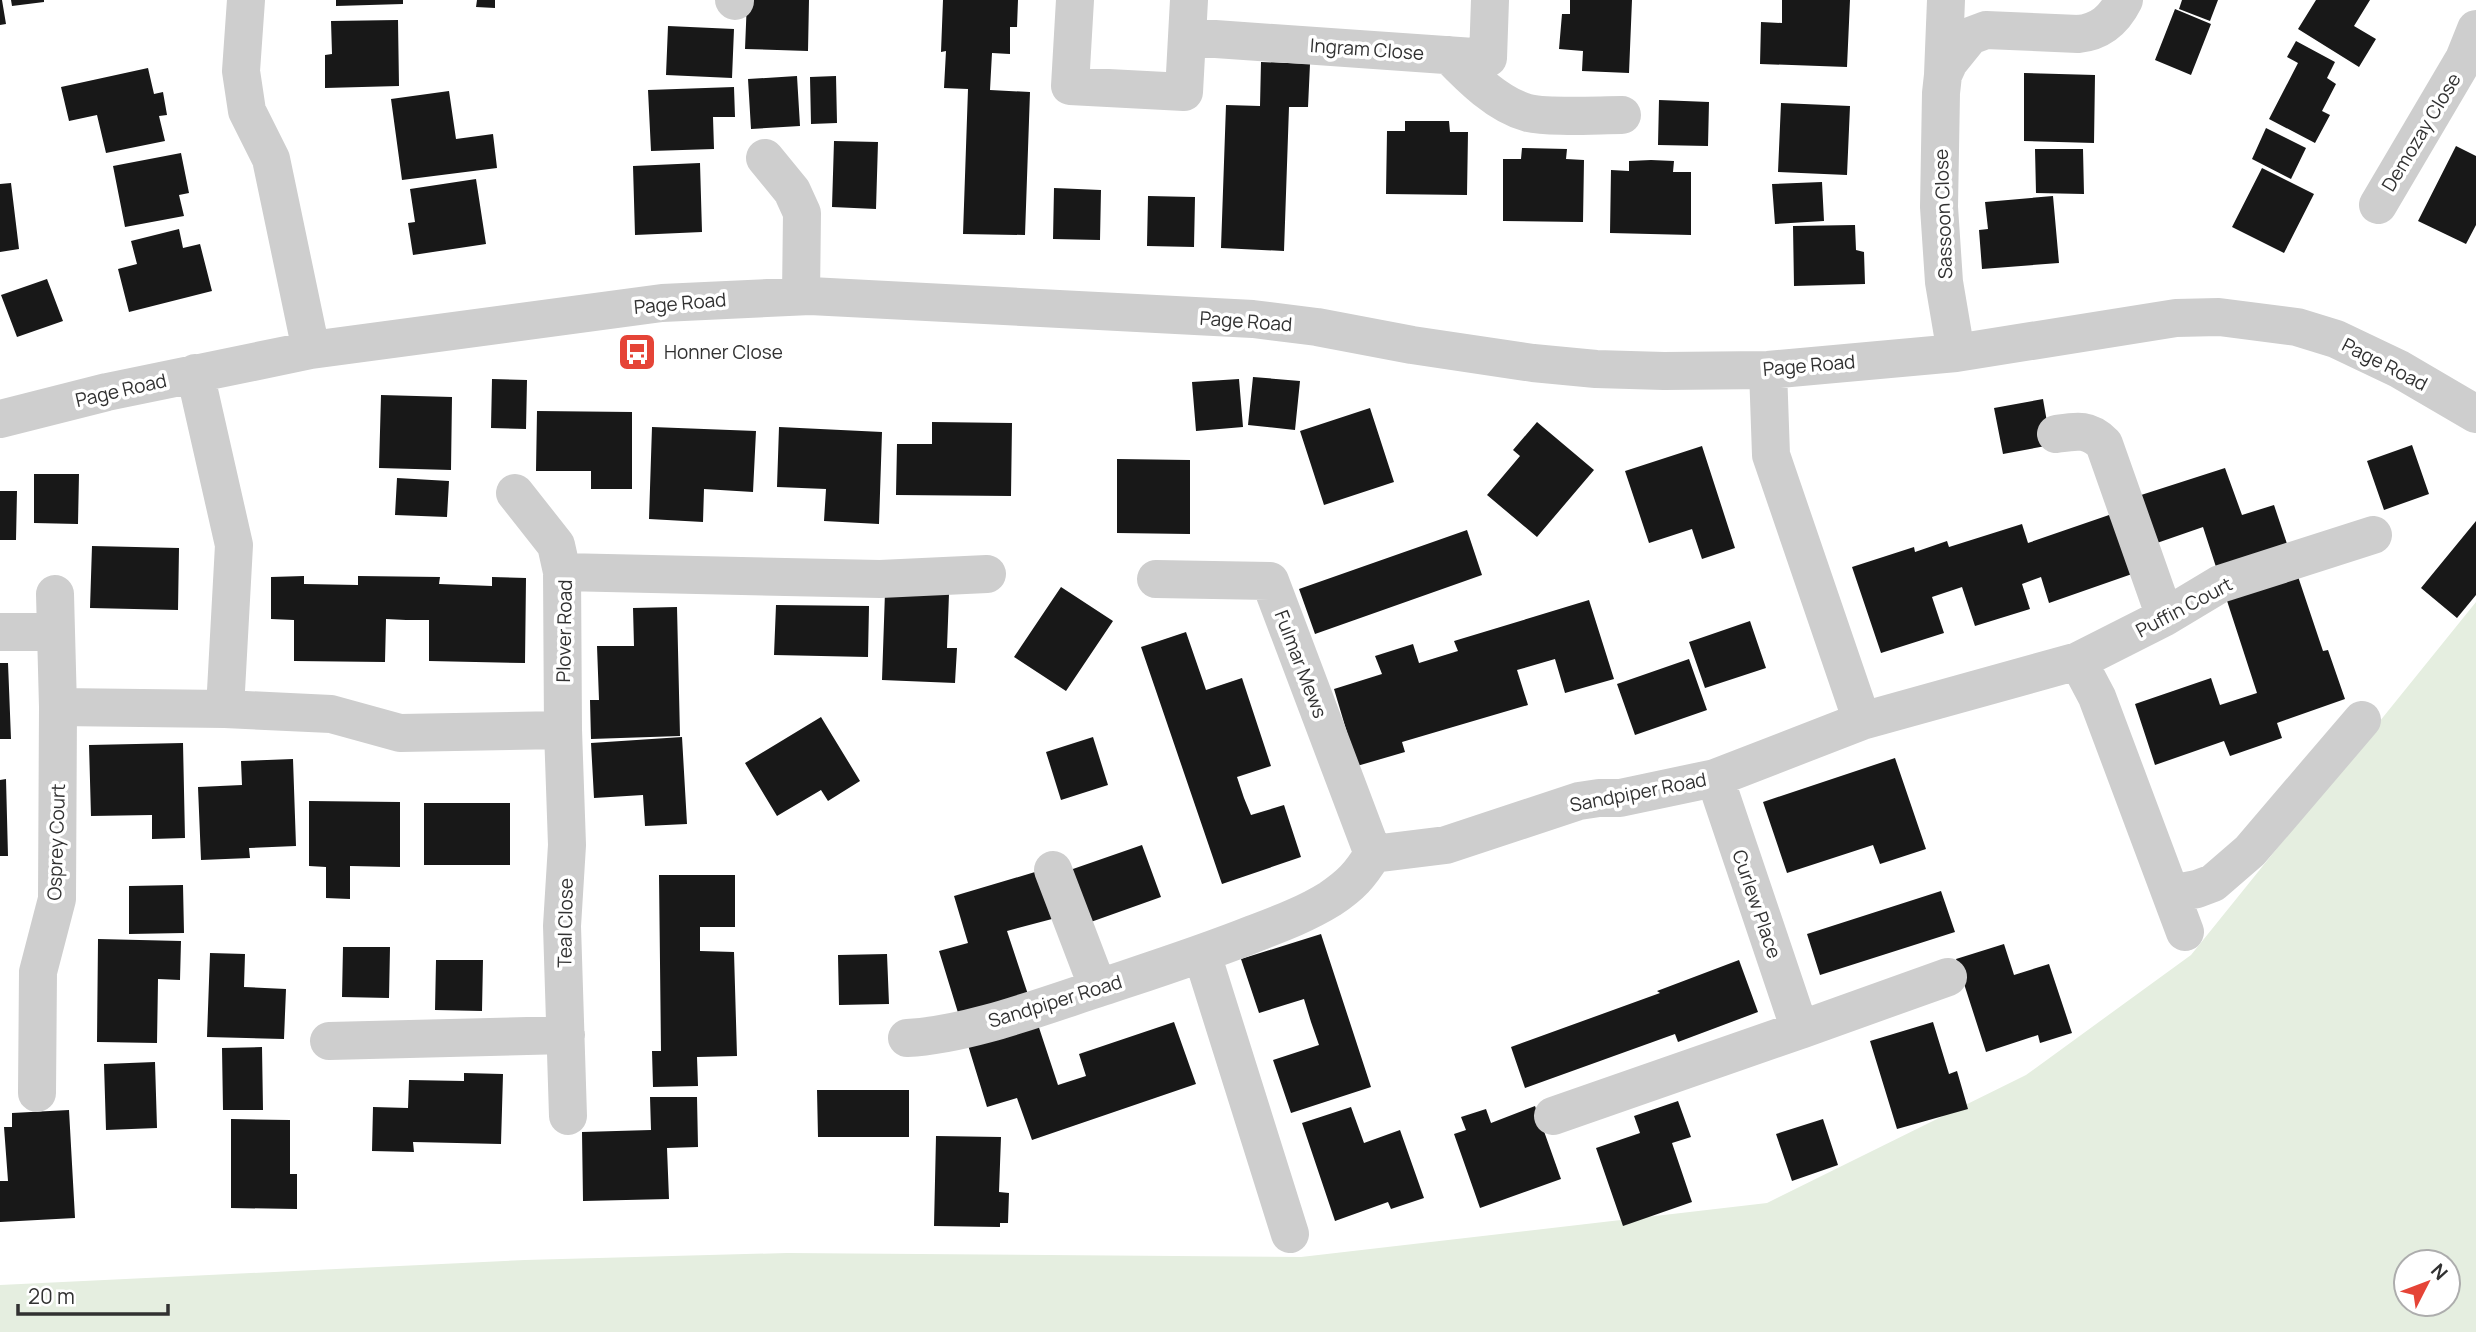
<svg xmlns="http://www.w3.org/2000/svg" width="2476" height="1332" font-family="Manrope,sans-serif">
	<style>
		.green { fill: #e5eee0; fill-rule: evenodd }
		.building { fill: #181818 }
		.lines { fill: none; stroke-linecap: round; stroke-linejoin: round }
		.minor { stroke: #cecece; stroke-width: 38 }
		.labels { text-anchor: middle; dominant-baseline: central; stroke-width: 7; stroke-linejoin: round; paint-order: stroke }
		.street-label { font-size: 19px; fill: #313131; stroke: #fff }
		.poi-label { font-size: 19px; fill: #313131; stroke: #fff; text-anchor: start }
	</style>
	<rect width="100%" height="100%" fill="#fff"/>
	<path class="green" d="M 2476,602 L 2476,1332 L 0,1332 L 0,1285 L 525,1260 L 787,1253 L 1301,1257 L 1767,1203 L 2026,1075 L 2191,955 ZM 2406,1262 L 2448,1262 L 2448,1304 L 2406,1304 Z"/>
	<path class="building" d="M 0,0 L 2,0 L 6,24 L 0,25 Z
		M 11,0 L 44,0 L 44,2 L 12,6 Z
		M 336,0 L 403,0 L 403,4 L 336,6 Z
		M 477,0 L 495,0 L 495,8 L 476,7 Z
		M 747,0 L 809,0 L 808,51 L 745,49 Z
		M 943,0 L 1018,0 L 1017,27 L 1010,27 L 1010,54 L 992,53 L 990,90 L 1030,92 L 1025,235 L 963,234 L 968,89 L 944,88 L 946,51 L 941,52 Z
		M 1570,0 L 1632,0 L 1629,73 L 1582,71 L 1583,51 L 1559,49 L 1562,14 L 1570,14 Z
		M 1782,0 L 1850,0 L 1847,67 L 1760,64 L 1761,22 L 1782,23 Z
		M 2182,0 L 2218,0 L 2210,21 L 2179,9 Z
		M 2316,0 L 2370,0 L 2354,26 L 2376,39 L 2359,67 L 2298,29 Z
		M 2175,9 L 2211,24 L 2191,75 L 2155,60 Z
		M 398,20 L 399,86 L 325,88 L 325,55 L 332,54 L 331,21 Z
		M 668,26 L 734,29 L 732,78 L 666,75 Z
		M 2296,41 L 2335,62 L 2327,78 L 2336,84 L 2322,111 L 2330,115 L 2315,143 L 2269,119 L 2298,63 L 2287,57 Z
		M 1261,62 L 1310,64 L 1308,107 L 1289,107 L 1284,251 L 1221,248 L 1226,105 L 1260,106 Z
		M 148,68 L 154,94 L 163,92 L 167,115 L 159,116 L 165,141 L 106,153 L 97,115 L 69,121 L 61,87 Z
		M 2024,73 L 2095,75 L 2094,143 L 2024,141 Z
		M 797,76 L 800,126 L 751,129 L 748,79 Z
		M 836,76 L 837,123 L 811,124 L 810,77 Z
		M 734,87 L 735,117 L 713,117 L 714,149 L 651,151 L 648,90 Z
		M 449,91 L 456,139 L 493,134 L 497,168 L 402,180 L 391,99 Z
		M 1659,100 L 1709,102 L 1708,146 L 1658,145 Z
		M 1781,103 L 1850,106 L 1847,175 L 1778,172 Z
		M 1405,121 L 1449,121 L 1450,132 L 1468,132 L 1467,195 L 1386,194 L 1387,131 L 1405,131 Z
		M 2266,128 L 2306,148 L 2291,179 L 2252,159 Z
		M 834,141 L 878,142 L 876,209 L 832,207 Z
		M 2456,146 L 2476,156 L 2476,225 L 2466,244 L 2418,221 Z
		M 1522,148 L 1567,149 L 1566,159 L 1584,160 L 1583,222 L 1503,221 L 1503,159 L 1521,159 Z
		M 2035,149 L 2083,149 L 2084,194 L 2036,193 Z
		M 181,153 L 189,193 L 179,195 L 184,216 L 125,227 L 113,166 Z
		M 1651,160 L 1674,161 L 1673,172 L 1691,172 L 1691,235 L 1610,233 L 1611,170 L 1629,171 L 1629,161 Z
		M 700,163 L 702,232 L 635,235 L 633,166 Z
		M 2262,168 L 2314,194 L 2284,253 L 2232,227 Z
		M 476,179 L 486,244 L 413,255 L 408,223 L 415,222 L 410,189 Z
		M 1822,182 L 1824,221 L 1775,224 L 1772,184 Z
		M 11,183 L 19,249 L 0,252 L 0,184 Z
		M 1054,188 L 1101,190 L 1100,240 L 1053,239 Z
		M 1148,196 L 1195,197 L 1194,247 L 1147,246 Z
		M 2053,196 L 2059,263 L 1982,269 L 1979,230 L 1988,229 L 1985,202 Z
		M 1855,225 L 1856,250 L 1864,252 L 1865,284 L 1794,286 L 1793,226 Z
		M 179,229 L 183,248 L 200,244 L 212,291 L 129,312 L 118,269 L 137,264 L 131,241 Z
		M 47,279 L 63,321 L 17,337 L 1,295 Z
		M 1253,377 L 1300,381 L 1295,430 L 1248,425 Z
		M 492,379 L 527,380 L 526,429 L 491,428 Z
		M 1239,379 L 1243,427 L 1196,431 L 1192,382 Z
		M 381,395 L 452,397 L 451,470 L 379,468 Z
		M 2043,399 L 2051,445 L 2003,454 L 1994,408 Z
		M 1370,408 L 1394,482 L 1324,505 L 1300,431 Z
		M 537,411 L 632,412 L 632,489 L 591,489 L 591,471 L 536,471 Z
		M 932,422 L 1012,423 L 1011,496 L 896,495 L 897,444 L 932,444 Z
		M 1537,422 L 1594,470 L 1537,537 L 1487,495 L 1520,456 L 1513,450 Z
		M 652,427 L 756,431 L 753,492 L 704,489 L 703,522 L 649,519 Z
		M 779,427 L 882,432 L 879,524 L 824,521 L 826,489 L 777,487 Z
		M 2412,445 L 2429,494 L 2384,510 L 2367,461 Z
		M 1702,446 L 1735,548 L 1702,559 L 1692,529 L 1649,543 L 1625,471 Z
		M 1117,459 L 1190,460 L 1190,534 L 1117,533 Z
		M 2225,468 L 2242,515 L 2274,505 L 2323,651 L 2328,650 L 2345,699 L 2277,723 L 2282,738 L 2230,756 L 2224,741 L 2155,765 L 2135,704 L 2211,678 L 2220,705 L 2257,693 L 2203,527 L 2154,544 L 2132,574 L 2049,603 L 2041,577 L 2022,584 L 2030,609 L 1975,626 L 1962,587 L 1932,597 L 1944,633 L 1881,653 L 1852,567 L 1914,547 L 1915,552 L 1947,541 L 1949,547 L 2022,524 L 2028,543 L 2141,504 L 2138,496 Z
		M 34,474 L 79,474 L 78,524 L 34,523 Z
		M 397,478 L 449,481 L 447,517 L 395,515 Z
		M 0,491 L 17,491 L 16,540 L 0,540 Z
		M 2476,521 L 2476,595 L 2457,618 L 2421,588 Z
		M 1467,530 L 1482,575 L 1315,634 L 1299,589 Z
		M 92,546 L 179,548 L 178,610 L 90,608 Z
		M 304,576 L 304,584 L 358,585 L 358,576 L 440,577 L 439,584 L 492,586 L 492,577 L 526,578 L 525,663 L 429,661 L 429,620 L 406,620 L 386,619 L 385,662 L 294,661 L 294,620 L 271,619 L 271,577 Z
		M 1061,587 L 1113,621 L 1066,691 L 1014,657 Z
		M 885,592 L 949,594 L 947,648 L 957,648 L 955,683 L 882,680 Z
		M 1589,600 L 1614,679 L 1565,693 L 1555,659 L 1517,670 L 1528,705 L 1402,742 L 1405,752 L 1357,766 L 1334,689 L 1382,674 L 1375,656 L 1413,644 L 1419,663 L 1458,651 L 1454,641 Z
		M 776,605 L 869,606 L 868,657 L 774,655 Z
		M 677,607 L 680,736 L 591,739 L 590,700 L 599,700 L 597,646 L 634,646 L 633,608 Z
		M 1750,621 L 1766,668 L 1705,688 L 1689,642 Z
		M 1186,632 L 1206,690 L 1242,678 L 1271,766 L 1237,777 L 1244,798 L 1251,815 L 1284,805 L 1301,857 L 1222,884 L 1141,647 Z
		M 1689,659 L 1707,710 L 1635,735 L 1617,684 Z
		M 0,663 L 8,663 L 11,739 L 0,739 Z
		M 821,717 L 860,781 L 828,801 L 821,790 L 777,816 L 745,763 Z
		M 682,737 L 687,824 L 645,826 L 643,795 L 594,798 L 591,743 Z
		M 1093,737 L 1108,785 L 1061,800 L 1046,752 Z
		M 183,743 L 185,838 L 152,839 L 152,815 L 91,816 L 89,745 Z
		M 1895,758 L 1926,849 L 1880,864 L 1873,845 L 1787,873 L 1763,802 Z
		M 293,759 L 296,846 L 249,848 L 250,858 L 201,860 L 198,787 L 242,785 L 241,761 Z
		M 6,779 L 8,856 L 0,856 L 0,780 Z
		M 309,801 L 400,802 L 400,867 L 350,866 L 350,899 L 326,898 L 326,867 L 309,866 Z
		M 424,803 L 510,803 L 510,865 L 424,865 Z
		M 1142,845 L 1161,897 L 1088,923 L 1052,919 L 1007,931 L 1058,1085 L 1086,1076 L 1079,1054 L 1174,1022 L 1196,1084 L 1032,1140 L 1017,1098 L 987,1107 L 939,951 L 968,943 L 954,896 L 1035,872 L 1070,870 Z
		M 659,875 L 735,875 L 735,927 L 700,927 L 700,951 L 734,952 L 737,1056 L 697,1057 L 698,1086 L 653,1087 L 652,1051 L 661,1051 Z
		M 183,885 L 184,933 L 129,934 L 129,886 Z
		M 1941,891 L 1955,932 L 1820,975 L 1807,934 Z
		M 1321,934 L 1371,1087 L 1291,1113 L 1273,1060 L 1319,1045 L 1311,1022 L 1304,999 L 1259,1013 L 1241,959 Z
		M 98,939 L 181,941 L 180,980 L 158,979 L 157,1043 L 97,1042 Z
		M 2004,944 L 2014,975 L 2049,964 L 2072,1033 L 2040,1043 L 2038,1035 L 1986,1052 L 1956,959 Z
		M 343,947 L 390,947 L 389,998 L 342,997 Z
		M 210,953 L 245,954 L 244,987 L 286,989 L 284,1039 L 207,1037 Z
		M 887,954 L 889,1004 L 839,1005 L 838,955 Z
		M 436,960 L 483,960 L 482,1011 L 435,1010 Z
		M 1739,960 L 1758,1012 L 1678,1042 L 1675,1034 L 1525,1088 L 1511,1047 L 1660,993 L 1657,991 Z
		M 1933,1022 L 1949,1074 L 1957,1071 L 1968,1109 L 1897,1129 L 1870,1041 Z
		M 262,1047 L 263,1110 L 223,1110 L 222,1048 Z
		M 155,1062 L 157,1128 L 106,1130 L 104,1064 Z
		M 464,1073 L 503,1074 L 501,1144 L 413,1142 L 414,1152 L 372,1151 L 373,1107 L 408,1108 L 409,1080 L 464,1081 Z
		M 817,1090 L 909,1090 L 909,1137 L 818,1137 Z
		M 650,1097 L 697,1097 L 698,1147 L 667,1148 L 669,1199 L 583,1201 L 582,1132 L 651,1130 Z
		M 1678,1101 L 1691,1137 L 1672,1143 L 1692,1202 L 1623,1226 L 1596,1148 L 1640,1133 L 1634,1116 Z
		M 1535,1106 L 1561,1179 L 1480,1208 L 1454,1134 L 1466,1130 L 1461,1117 L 1486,1109 L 1491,1123 Z
		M 1351,1107 L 1364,1143 L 1400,1130 L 1424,1198 L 1391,1209 L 1388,1202 L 1335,1221 L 1302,1123 Z
		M 69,1110 L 75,1218 L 0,1222 L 0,1181 L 8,1181 L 4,1127 L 12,1127 L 12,1113 Z
		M 231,1119 L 290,1120 L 290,1174 L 297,1174 L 297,1209 L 231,1208 Z
		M 1823,1119 L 1838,1165 L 1792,1181 L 1776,1134 Z
		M 936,1136 L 1001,1137 L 999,1192 L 1009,1193 L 1008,1223 L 1000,1223 L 1000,1227 L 934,1226 Z"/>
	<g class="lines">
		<path class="minor" d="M 246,0 L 241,71 L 247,111 L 271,159 L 311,350
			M 734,0 L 735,1
			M 1075,0 L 1070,86 L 1184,92 L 1189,0
			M 1187,37 L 1488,58 L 1490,0
			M 1449,55 C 1470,77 1498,105 1528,113 C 1549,118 1598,115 1622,115
			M 1943,75 L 1946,0
			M 765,158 L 792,191 L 802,213 L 801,296
			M 2378,205 L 2464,59 L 2476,29
			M 1956,353 L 1944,282 L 1939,207 L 1941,93 L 1943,75 L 1949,62 L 1970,36 L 1986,30 L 2078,34 C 2100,32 2114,20 2124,0
			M 195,373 L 234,545 L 225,709
			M 0,419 L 107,392 L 311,350 L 662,303 L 810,296 L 1253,319 L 1317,327 L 1412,345 L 1533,363 L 1596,369 L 1664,371 L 1768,370 L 1956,353 L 2176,318 L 2219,317 L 2297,327 L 2336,339 L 2399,369 L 2476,414
			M 2056,434 C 2076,431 2089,428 2104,444 L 2165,617
			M 515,493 L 556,545 L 562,572
			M 1156,579 L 1270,581 L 1373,854
			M 0,632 L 56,632
			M 2078,661 L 2097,697 L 2185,932
			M 58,707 L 225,709 L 331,714 L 400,733 L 563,730 L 562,572 L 880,579 L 987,574
			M 1862,721 L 2078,661 L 2165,617 L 2220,584 L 2373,535
			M 563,730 L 567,845 L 562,926 L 568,1116
			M 1715,778 L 1800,1030 L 1948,977
			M 1053,870 L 1098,988
			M 2171,894 L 2197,889 L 2213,883 L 2250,851 L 2362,720
			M 1202,954 L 1290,1234
			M 907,1038 C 968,1035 1043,1006 1102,987 C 1153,970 1203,954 1253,934 C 1279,924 1306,914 1330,899 C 1351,885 1360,875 1373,854 L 1446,845 L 1579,801 L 1599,798 L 1620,798 L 1715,778 L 1862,721 L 1771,455 L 1768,370
			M 329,1041 L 566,1035
			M 37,1093 L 38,972 L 57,899 L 58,707 L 55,594
			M 1553,1116 L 1800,1030"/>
	</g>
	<defs>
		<symbol id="bus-square" viewBox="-11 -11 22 22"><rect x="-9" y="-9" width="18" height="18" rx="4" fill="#e54437" stroke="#fff"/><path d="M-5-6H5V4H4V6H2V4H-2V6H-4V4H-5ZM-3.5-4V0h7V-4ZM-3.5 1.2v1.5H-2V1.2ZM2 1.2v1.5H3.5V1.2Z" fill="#fff"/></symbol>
	</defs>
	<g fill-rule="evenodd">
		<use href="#bus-square" x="615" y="330" width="44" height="44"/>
	</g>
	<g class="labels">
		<g class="street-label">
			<text transform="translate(1367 49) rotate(4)">Ingram Close</text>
			<text transform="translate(2421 132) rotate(-59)">Demozay Close</text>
			<text transform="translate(1943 214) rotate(-92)">Sassoon Close</text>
			<text transform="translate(680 303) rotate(-5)">Page Road</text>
			<text transform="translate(1246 321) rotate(4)">Page Road</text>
			<text transform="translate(2385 364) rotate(27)">Page Road</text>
			<text transform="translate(1809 365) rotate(-5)">Page Road</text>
			<text transform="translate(121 390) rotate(-13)">Page Road</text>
			<text transform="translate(2184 607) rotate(-28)">Puffin Court</text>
			<text transform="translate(564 631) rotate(-89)">Plover Road</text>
			<text transform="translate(1301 664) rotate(69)">Fulmar Mews</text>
			<text transform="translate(1638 792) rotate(-11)">Sandpiper Road</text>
			<text transform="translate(56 842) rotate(-88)">Osprey Court</text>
			<text transform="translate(1757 904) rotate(71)">Curlew Place</text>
			<text transform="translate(565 923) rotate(-89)">Teal Close</text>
			<text transform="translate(1055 1001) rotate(-17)">Sandpiper Road</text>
		</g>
		<g class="poi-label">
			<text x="664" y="352">Honner Close</text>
		</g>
	</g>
	<g transform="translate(2427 1283) rotate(48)"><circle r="33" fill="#ffffff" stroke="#adadad" stroke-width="2"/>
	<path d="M0-5L12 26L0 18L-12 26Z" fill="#e54437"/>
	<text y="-10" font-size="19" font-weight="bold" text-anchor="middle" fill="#313131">N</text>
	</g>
	<path d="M18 1304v10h150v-10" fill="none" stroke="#313131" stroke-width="3.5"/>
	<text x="28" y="1304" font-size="21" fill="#313131" stroke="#ffffff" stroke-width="5" paint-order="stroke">20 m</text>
</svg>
